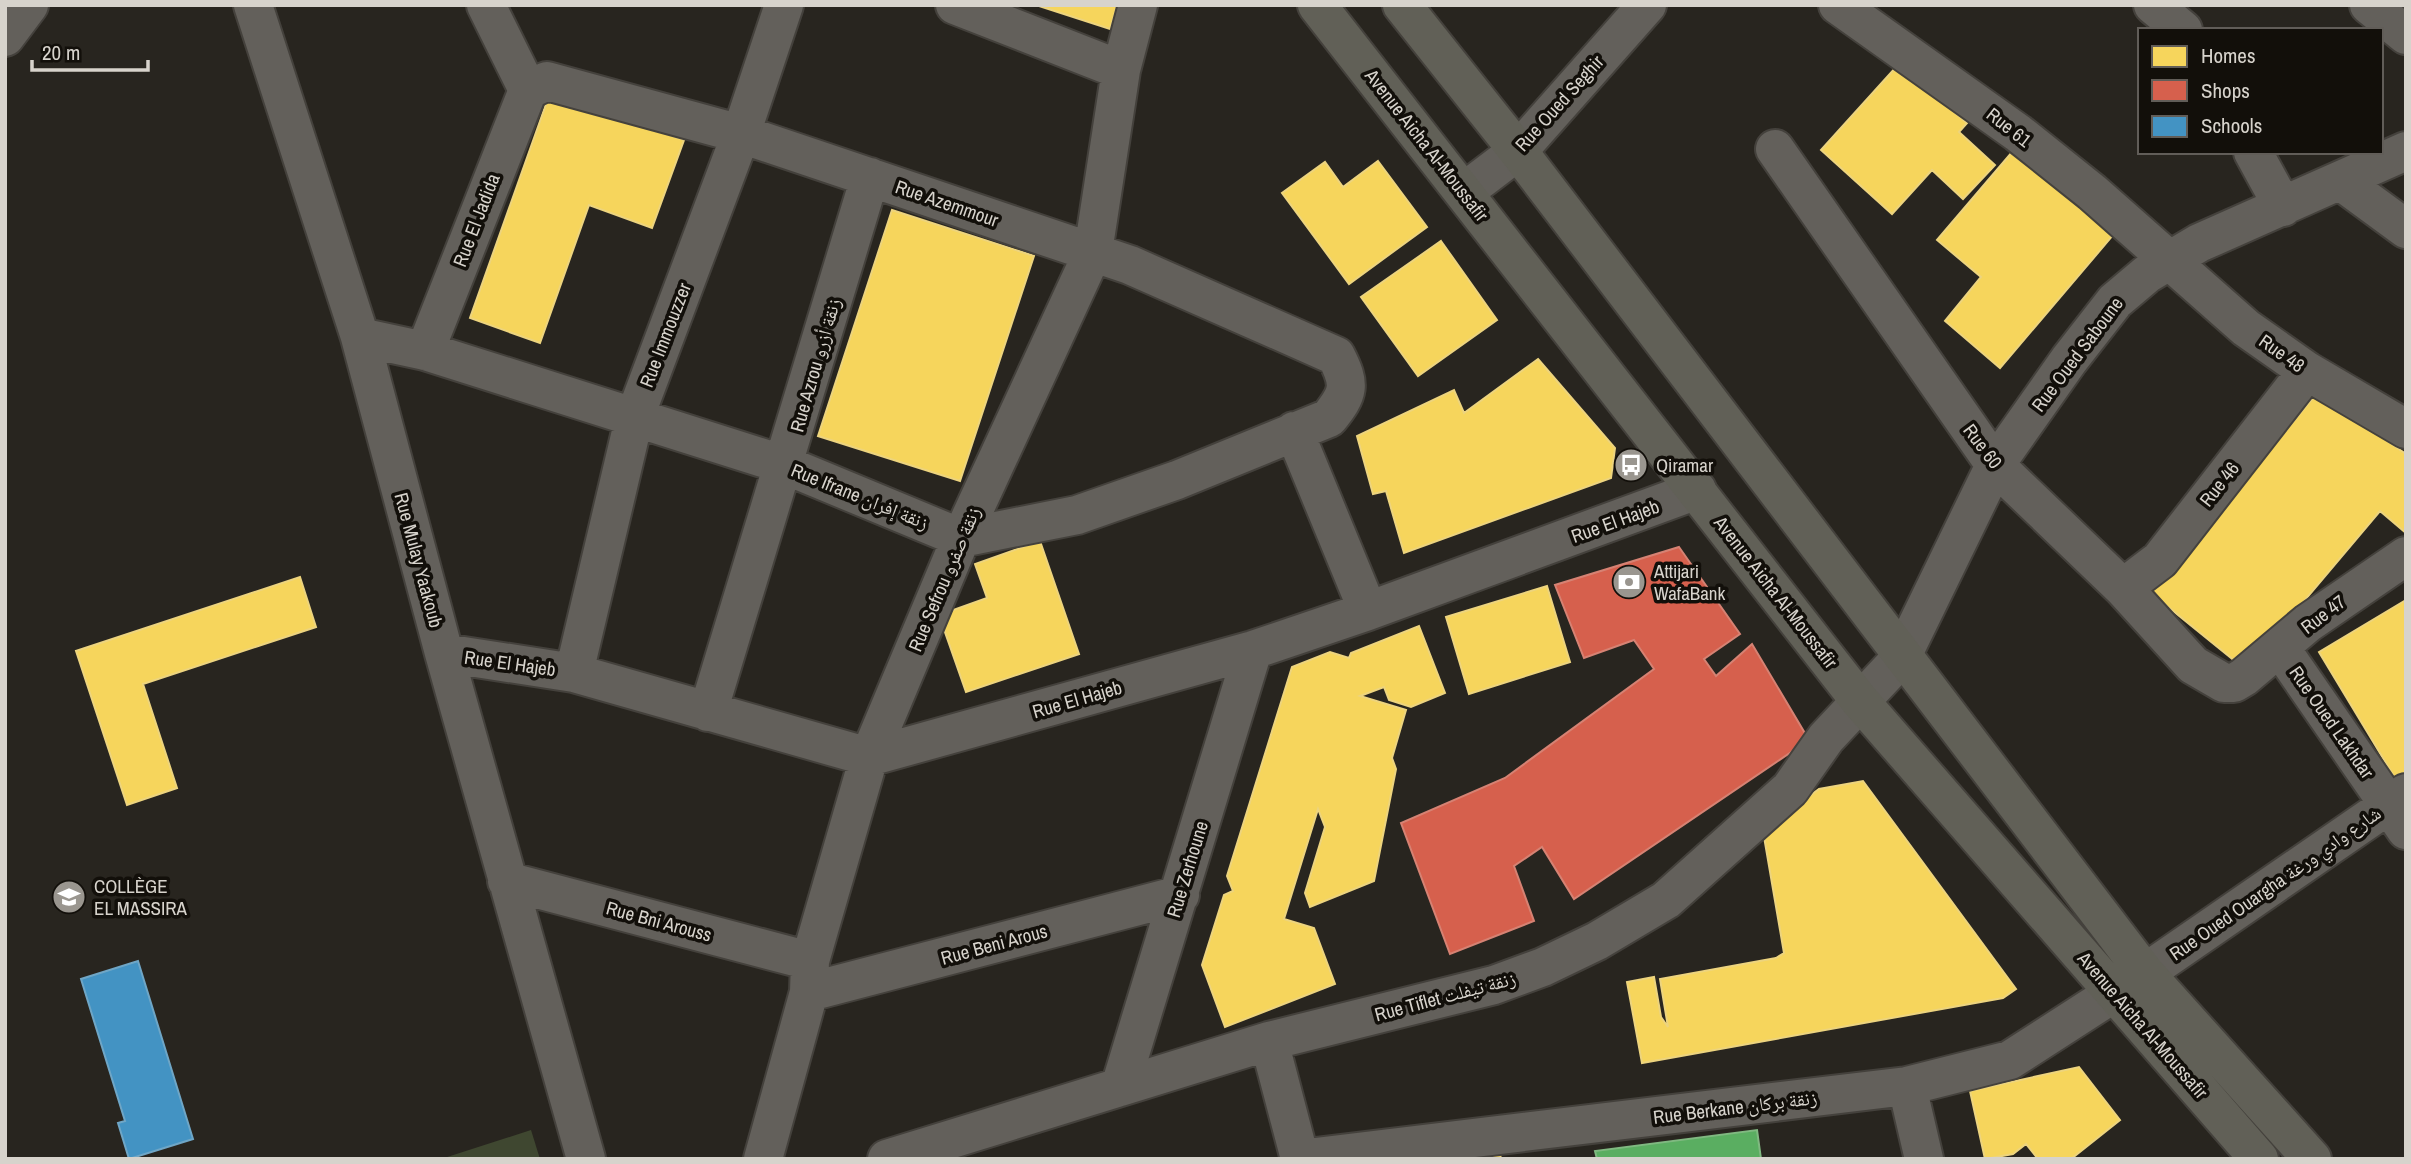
<svg xmlns="http://www.w3.org/2000/svg" width="2411" height="1164" font-family="'Archivo Narrow','Noto Naskh Arabic',sans-serif">
	<style>
		.green { fill: #3f4730 }
		.homes { fill: #f6d55c; stroke: #edd47e; stroke-width: 2 }
		.shops { fill: #d6604d; stroke: #d68273; stroke-width: 2 }
		.schools { fill: #4393c3; stroke: #6fa6c6; stroke-width: 2 }
		.public { fill: #5aae61; stroke: #80b981; stroke-width: 2 }
		.lines { fill: none; stroke-linecap: round; stroke-linejoin: round }
		.minor-casing { stroke: #44413c; stroke-width: 42 }
		.tertiary-casing { stroke: #44413c; stroke-width: 42 }
		.secondary-casing { stroke: #44413c; stroke-width: 42 }
		.minor { stroke: #63605b; stroke-width: 38 }
		.tertiary { stroke: #63605b; stroke-width: 38 }
		.secondary { stroke: #616057; stroke-width: 38 }
		.labels { text-anchor: middle; dominant-baseline: central; stroke-width: 7; stroke-linejoin: round; paint-order: stroke }
		.street-label { font-size: 19px; fill: #d7d3cc; stroke: #120f0a }
		.poi-label { font-size: 19px; fill: #d7d3cc; stroke: #120f0a; text-anchor: start }
	</style>
	<rect width="100%" height="100%" fill="#28251f"/>
	<path class="green" d="M 531,1130 L 540,1159 L 441,1159 Z"/>
	<path class="homes" d="M 1036,5 L 1117,5 L 1110,29 Z
		M 1898,65 L 1967,123 L 1959,132 L 1995,165 L 1963,199 L 1932,170 L 1892,214 L 1821,150 Z
		M 550,93 L 684,140 L 652,228 L 589,205 L 540,343 L 470,318 Z
		M 2013,151 L 2114,234 L 2000,368 L 1945,321 L 1981,277 L 1937,240 Z
		M 1378,161 L 1427,227 L 1349,284 L 1282,193 L 1325,162 L 1343,187 Z
		M 892,210 L 1034,256 L 960,481 L 818,436 Z
		M 1441,241 L 1497,320 L 1418,376 L 1361,297 Z
		M 1538,359 L 1615,448 L 1611,478 L 1404,553 L 1386,491 L 1373,494 L 1357,436 L 1454,390 L 1464,413 Z
		M 2317,393 L 2406,454 L 2406,533 L 2380,511 L 2246,670 L 2151,593 Z
		M 1040,541 L 1079,654 L 966,692 L 939,615 L 987,598 L 975,564 Z
		M 300,577 L 316,627 L 143,684 L 177,788 L 127,805 L 76,651 Z
		M 1547,586 L 1570,662 L 1469,694 L 1446,617 Z
		M 2406,600 L 2406,771 L 2395,778 L 2319,652 Z
		M 1419,626 L 1445,693 L 1411,707 L 1389,700 L 1384,687 L 1360,696 L 1406,710 L 1392,758 L 1396,769 L 1374,881 L 1310,907 L 1305,893 L 1325,827 L 1318,809 L 1284,919 L 1314,928 L 1335,984 L 1225,1027 L 1202,965 L 1224,895 L 1233,891 L 1227,876 L 1292,667 L 1330,652 L 1349,658 L 1351,653 Z
		M 1863,781 L 2016,989 L 2003,998 L 1642,1063 L 1627,982 L 1654,977 L 1661,1017 L 1668,1027 L 1660,979 L 1776,958 L 1784,953 L 1763,831 L 1819,789 Z
		M 2079,1067 L 2120,1120 L 2071,1159 L 2038,1159 L 2026,1144 L 2013,1154 L 1985,1159 L 1970,1091 Z
		M 1500,1154 L 1501,1159 L 1475,1159 Z"/>
	<path class="shops" d="M 1679,547 L 1740,634 L 1704,659 L 1716,676 L 1752,644 L 1809,740 L 1574,899 L 1542,847 L 1514,866 L 1534,921 L 1450,954 L 1401,823 L 1505,778 L 1654,669 L 1634,640 L 1584,658 L 1555,585 Z"/>
	<path class="schools" d="M 138,961 L 193,1139 L 129,1159 L 118,1123 L 125,1121 L 81,979 Z"/>
	<path class="public" d="M 1757,1130 L 1761,1159 L 1597,1159 L 1595,1151 Z"/>
	<g class="lines">
		<defs>
			<path id="minor" d="M 253,5 L 360,337 L 444,653 L 586,1159
				M 486,5 L 528,90
				M 955,5 L 1121,70
				M 1838,5 L 2018,133 L 2092,192 L 2246,328 L 2307,371 L 2406,429
				M 2153,5 L 2183,30
				M 2369,5 L 2406,35
				M 1775,149 L 1995,465 L 2123,588 L 2193,665 L 2224,683 L 2234,683 L 2244,677 L 2308,623 L 2406,556
				M 2253,152 L 2283,207
				M 2342,182 L 2406,229
				M 1464,192 L 1518,151 L 1647,5
				M 360,337 L 425,351 L 785,465 L 961,538 L 1077,515 L 1177,480 L 1329,418 C 1349,393 1351,385 1336,356 L 1130,265 L 741,134 L 547,81 L 528,90 L 425,351
				M 1294,431 L 1368,611
				M 2123,588 L 2160,560 L 2307,371
				M 2281,649 L 2406,830
				M 444,653 L 574,673 L 869,757 L 1253,650 L 1368,611 L 1697,490
				M 574,673 L 634,419 L 741,134 L 784,5
				M 708,712 L 870,177
				M 507,881 L 810,961
				M 809,992 L 1180,895
				M 1269,1041 L 1300,1159
				M 1907,1086 L 1924,1159
				M 1120,1087 L 1253,650
				M 763,1159 L 809,992 L 810,961 L 869,757 L 961,538 L 1093,252 L 1121,70 L 1138,5
				M 887,1159 L 1269,1041 L 1494,985 L 1543,967 L 1597,941 L 1666,900 L 1790,789 L 1826,738 L 1901,658 L 1995,465 L 2069,360 L 2115,301 L 2147,274 L 2199,243 L 2406,151
				M 1299,1159 L 1907,1086 L 2010,1060 L 2145,973 L 2406,793"/>
			<path id="tertiary" d="M 5,37 L 29,5"/>
			<path id="secondary" d="M 1317,5 L 1860,701 L 2259,1159
				M 1402,5 L 1518,151 L 2145,973 L 2312,1159"/>
		</defs>
		<use href="#minor" class="minor-casing"/>
		<use href="#tertiary" class="tertiary-casing"/>
		<use href="#secondary" class="secondary-casing"/>
		<use href="#minor" class="minor"/>
		<use href="#tertiary" class="tertiary"/>
		<use href="#secondary" class="secondary"/>
	</g>
	<defs>
		<symbol id="bus-disc" viewBox="-11 -11 22 22"><circle r="9.5" fill="#9a968f" stroke="#120f0a"/><path d="M-5-6H5V4H4V6H2V4H-2V6H-4V4H-5ZM-3.5-4V0h7V-4ZM-3.5 1.2v1.5H-2V1.2ZM2 1.2v1.5H3.5V1.2Z" fill="#fff"/></symbol>
		<symbol id="bank-disc" viewBox="-11 -11 22 22"><circle r="9.5" fill="#9a968f" stroke="#120f0a"/><path d="M-6-4H6V4H-6ZM0-2.3a2.3 2.3 0 1 0 0 4.6a2.3 2.3 0 1 0 0-4.6Z" fill="#fff"/></symbol>
		<symbol id="school-disc" viewBox="-11 -11 22 22"><circle r="9.5" fill="#9a968f" stroke="#120f0a"/><path d="M0-5L7-2L0 1L-7-2ZM-4 1L0 2.5L4 1V4Q0 6-4 4Z" fill="#fff"/></symbol>
	</defs>
	<g fill-rule="evenodd">
		<use href="#bus-disc" x="1612" y="446" width="38" height="38"/>
		<use href="#bank-disc" x="1610" y="563" width="38" height="38"/>
		<use href="#school-disc" x="50" y="878" width="38" height="38"/>
	</g>
	<g class="labels">
		<g class="street-label">
			<text transform="translate(1559 103) rotate(-48)">Rue Oued Seghir</text>
			<text transform="translate(2009 127) rotate(38)">Rue 61</text>
			<text transform="translate(1427 145) rotate(52)">Avenue Aicha Al-Moussafir</text>
			<text transform="translate(947 203) rotate(19)">Rue Azemmour</text>
			<text transform="translate(476 220) rotate(-69)">Rue El Jadida</text>
			<text transform="translate(665 335) rotate(-69)">Rue Immouzzer</text>
			<text transform="translate(2282 353) rotate(35)">Rue 48</text>
			<text transform="translate(2077 354) rotate(-53)">Rue Oued Saboune</text>
			<text transform="translate(815 365) rotate(-74)">Rue Azrou زنقة أزرو</text>
			<text transform="translate(1983 446) rotate(53)">Rue 60</text>
			<text transform="translate(2219 484) rotate(-52)">Rue 46</text>
			<text transform="translate(860 496) rotate(22)">Rue Ifrane زنقة إفران</text>
			<text transform="translate(1615 521) rotate(-20)">Rue El Hajeb</text>
			<text transform="translate(419 560) rotate(75)">Rue Mulay Yaakoub</text>
			<text transform="translate(944 579) rotate(-67)">Rue Sefrou زنقة صفرو</text>
			<text transform="translate(1776 592) rotate(52)">Avenue Aicha Al-Moussafir</text>
			<text transform="translate(2323 614) rotate(-37)">Rue 47</text>
			<text transform="translate(510 663) rotate(8)">Rue El Hajeb</text>
			<text transform="translate(1077 699) rotate(-16)">Rue El Hajeb</text>
			<text transform="translate(2332 722) rotate(55)">Rue Oued Lakhdar</text>
			<text transform="translate(1187 869) rotate(-73)">Rue Zerhoune</text>
			<text transform="translate(2275 883) rotate(-35)">Rue Oued Ouargha شارع وادي ورغة</text>
			<text transform="translate(659 921) rotate(15)">Rue Bni Arouss</text>
			<text transform="translate(994 944) rotate(-15)">Rue Beni Arous</text>
			<text transform="translate(1445 996) rotate(-15)">Rue Tiflet زنقة تيفلت</text>
			<text transform="translate(2143 1025) rotate(49)">Avenue Aicha Al-Moussafir</text>
			<text transform="translate(1735 1107) rotate(-7)">Rue Berkane زنقة بركان</text>
		</g>
		<g class="poi-label">
			<text x="1656" y="465">Qiramar</text>
			<text x="1654" y="571">Attijari<tspan x="1654" dy="22">WafaBank</tspan></text>
			<text x="94" y="886">COLLÈGE<tspan x="94" dy="22">EL MASSIRA</tspan></text>
		</g>
	</g>
	<rect width="2411" height="1164" fill="none" stroke="#d7d3cc" stroke-width="14"/>
	<rect x="2138" y="28" width="245" height="126" fill="#120f0a" stroke="#615d58" stroke-width="2"/>
	<rect x="2152" y="46" width="35" height="21" fill="#f6d55c" stroke="#615d58" stroke-width="2"/>
	<text x="2201" y="63" font-size="21" fill="#d7d3cc">Homes</text>
	<rect x="2152" y="80" width="35" height="21" fill="#d6604d" stroke="#615d58" stroke-width="2"/>
	<text x="2201" y="98" font-size="21" fill="#d7d3cc">Shops</text>
	<rect x="2152" y="116" width="35" height="21" fill="#4393c3" stroke="#615d58" stroke-width="2"/>
	<text x="2201" y="133" font-size="21" fill="#d7d3cc">Schools</text>
	<path d="M32 60v10h116v-10" fill="none" stroke="#d7d3cc" stroke-width="3.5"/>
	<text x="42" y="60" font-size="21" fill="#d7d3cc" stroke="#120f0a" stroke-width="5" paint-order="stroke">20 m</text>
</svg>
